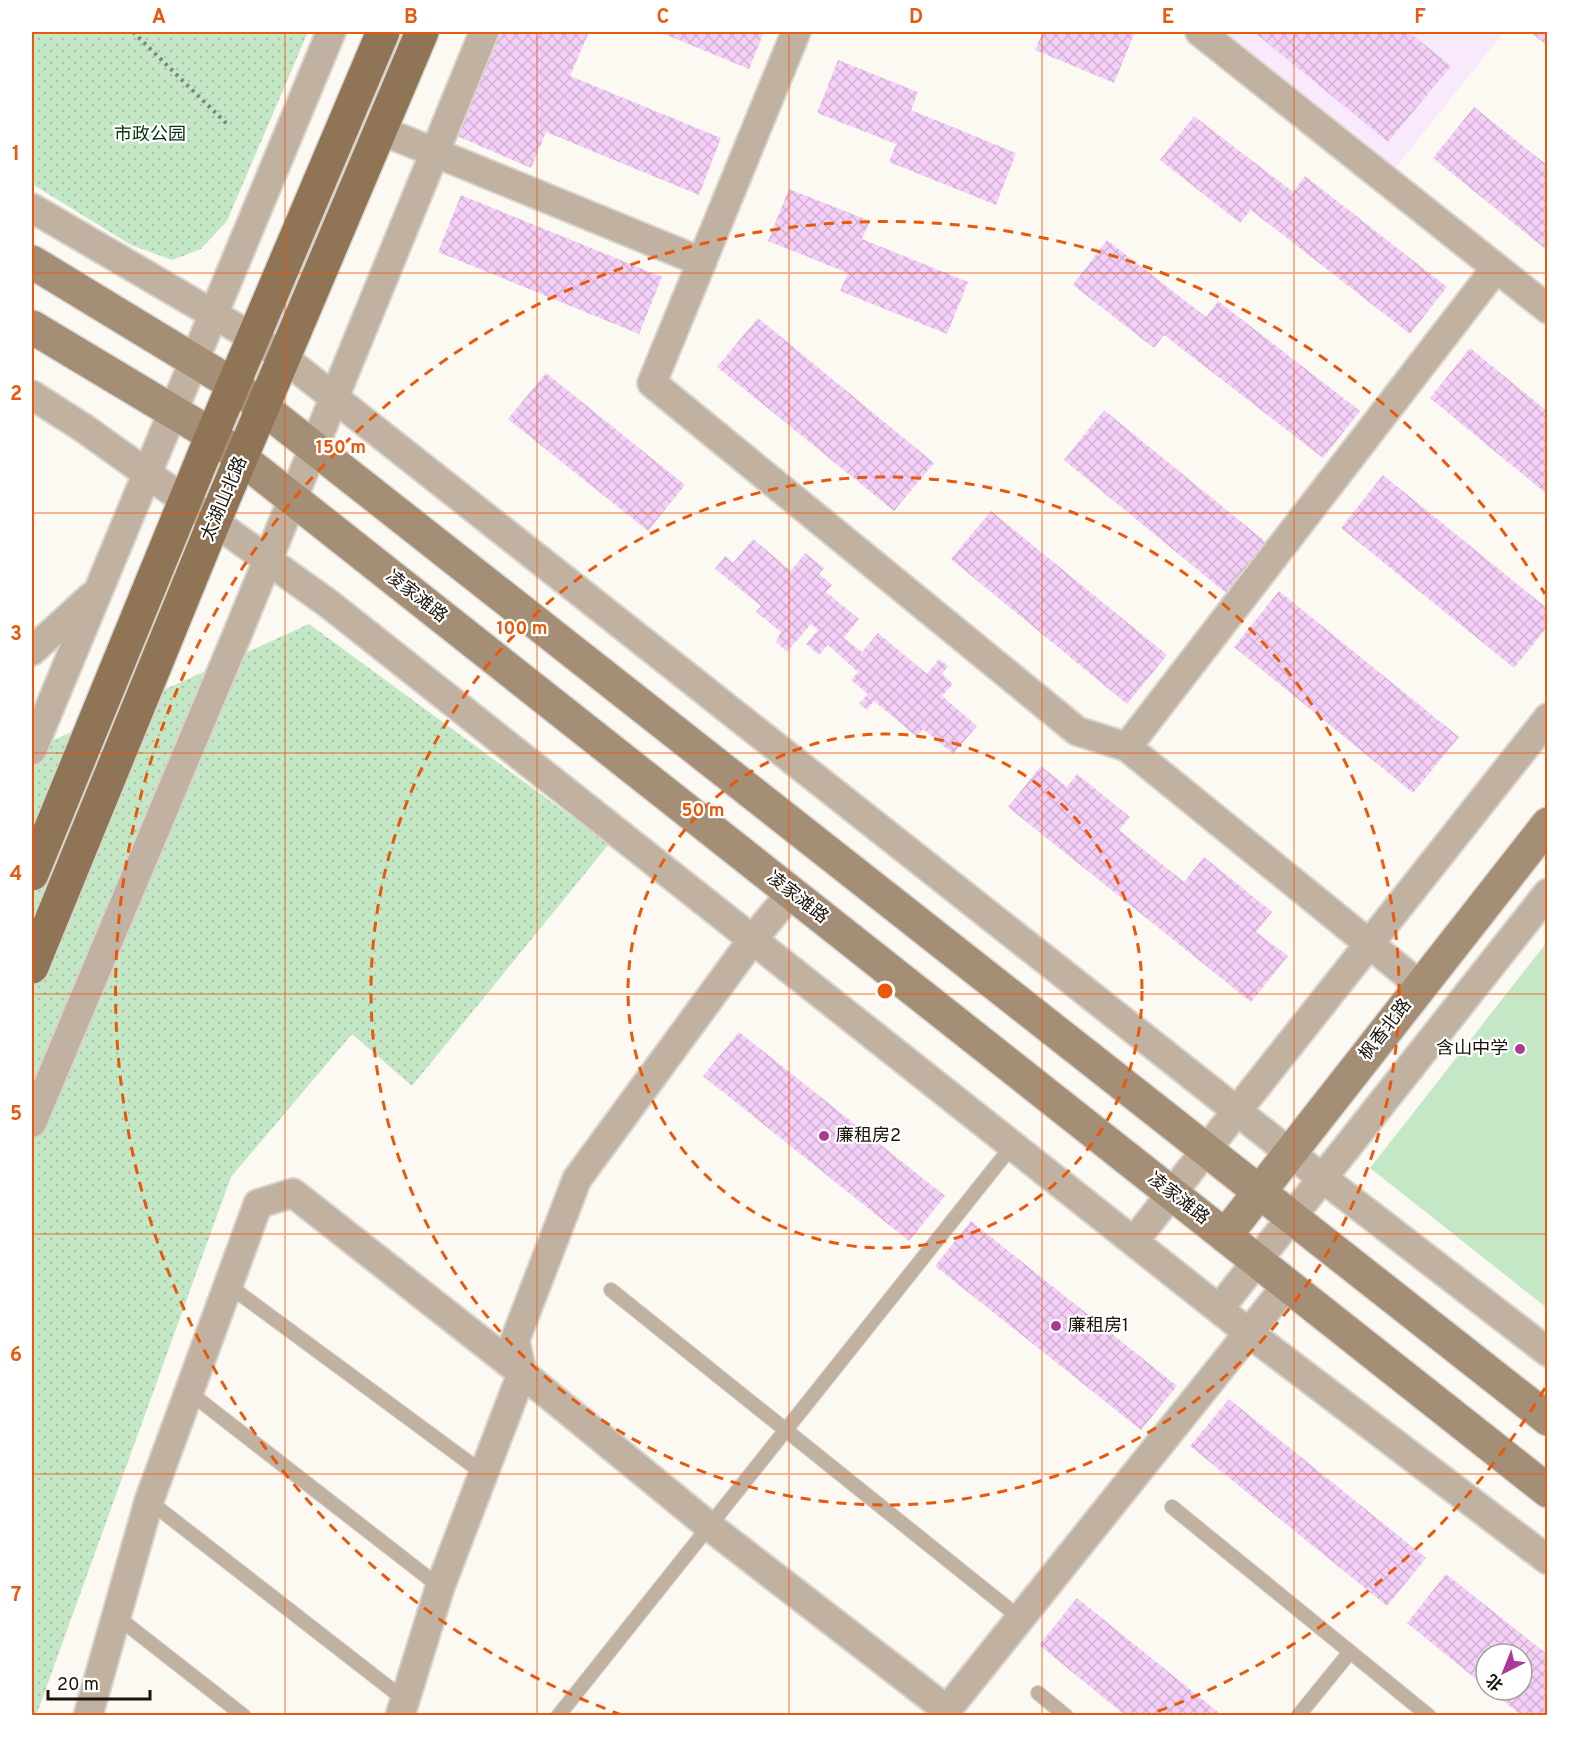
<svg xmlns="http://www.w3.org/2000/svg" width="1579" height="1747" font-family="Overpass,'Noto Sans SC',sans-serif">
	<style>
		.education { fill: #f9e9fc }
		.grass { fill: #c4e7c6 }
		.park { fill: url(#park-dots) }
		.building { fill: url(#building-cross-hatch) }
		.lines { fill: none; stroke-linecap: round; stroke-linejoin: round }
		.service-casing { stroke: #d8d4ce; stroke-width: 16 }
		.minor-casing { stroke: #d8d4ce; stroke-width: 32 }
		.secondary-casing { stroke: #d8d4ce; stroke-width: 36 }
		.primary-casing { stroke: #d8d4ce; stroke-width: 36 }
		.path { stroke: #87837b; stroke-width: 4; stroke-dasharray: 3 4.5; stroke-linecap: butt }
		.service { stroke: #c0b1a0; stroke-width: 14 }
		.minor { stroke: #c0b1a0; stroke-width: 28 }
		.secondary { stroke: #a48e75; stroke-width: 33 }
		.primary { stroke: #8f7456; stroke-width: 33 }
		.grid { fill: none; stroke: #e8590c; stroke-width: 1.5; stroke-opacity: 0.55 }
		.ring { fill: none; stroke: #e8590c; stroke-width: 3; stroke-dasharray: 10 8 }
		.poi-dot { fill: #aa3a96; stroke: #fff; stroke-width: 2 }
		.labels { text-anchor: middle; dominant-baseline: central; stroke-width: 4.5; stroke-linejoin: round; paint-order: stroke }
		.park-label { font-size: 18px; fill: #063210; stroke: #fff }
		.street-label { font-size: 18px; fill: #191309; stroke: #fff }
		.poi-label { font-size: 18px; fill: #191309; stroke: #fff; text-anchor: start }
		.centre { fill: #e8590c; stroke: #fff; stroke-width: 3 }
		.ring-label { font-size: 18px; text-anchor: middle; font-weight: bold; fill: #e8590c; stroke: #fff; stroke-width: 4.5; stroke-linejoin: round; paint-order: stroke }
		.neatline { fill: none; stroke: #e8590c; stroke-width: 2 }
		.grid-label { font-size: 20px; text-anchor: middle; font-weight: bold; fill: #e8590c }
	</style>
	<defs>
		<pattern id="park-dots" width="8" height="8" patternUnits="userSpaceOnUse" patternTransform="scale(1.5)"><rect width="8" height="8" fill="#c4e7c6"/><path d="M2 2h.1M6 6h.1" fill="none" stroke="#a8c5a9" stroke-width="1.8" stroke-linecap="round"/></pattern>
		<pattern id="building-cross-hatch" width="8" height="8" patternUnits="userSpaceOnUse" patternTransform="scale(1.5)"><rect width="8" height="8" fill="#f4d0f8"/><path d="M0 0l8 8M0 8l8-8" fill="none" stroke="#d1b2d3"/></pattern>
	</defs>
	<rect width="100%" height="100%" fill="#fcf9f3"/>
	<path class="education" d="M 1226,32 L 1504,32 L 1396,167 Z"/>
	<path class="grass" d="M 1547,942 L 1547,1308 L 1370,1168 Z"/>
	<path class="park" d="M 32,32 L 308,32 L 227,221 L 201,249 L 172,260 L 131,245 L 32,184 Z
		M 309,624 L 609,844 L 412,1086 L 352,1034 L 231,1177 L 36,1716 L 32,1715 L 32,750 Z"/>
	<path class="building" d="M 499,32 L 589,32 L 570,76 L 721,138 L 699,195 L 546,132 L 531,168 L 455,135 Z
		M 659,32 L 764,32 L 749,69 Z
		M 1043,32 L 1135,32 L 1114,83 L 1035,50 Z
		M 1254,32 L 1409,32 L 1451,66 L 1388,142 Z
		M 1530,32 L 1548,32 L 1548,46 Z
		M 838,60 L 918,92 L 911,110 L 1016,153 L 996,205 L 889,162 L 896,144 L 817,113 Z
		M 1474,107 L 1548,166 L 1548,251 L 1433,158 Z
		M 1194,116 L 1293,192 L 1305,176 L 1447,287 L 1410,334 L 1251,210 L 1240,223 L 1160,160 Z
		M 789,189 L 870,221 L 862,239 L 968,282 L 947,334 L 840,291 L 848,273 L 768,241 Z
		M 461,195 L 662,277 L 639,334 L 438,252 Z
		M 1107,240 L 1206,317 L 1218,301 L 1360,411 L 1323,458 L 1164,335 L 1154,348 L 1073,285 Z
		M 758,318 L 934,463 L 894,511 L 717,367 Z
		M 1470,348 L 1548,412 L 1548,495 L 1430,398 Z
		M 546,373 L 685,485 L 648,531 L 508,419 Z
		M 1104,410 L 1267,543 L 1226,593 L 1064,460 Z
		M 1383,475 L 1548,609 L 1548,626 L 1514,668 L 1341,528 Z
		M 991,511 L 1167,655 L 1127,704 L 951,559 Z
		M 753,539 L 791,571 L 805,553 L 824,568 L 819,574 L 832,585 L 826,592 L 859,619 L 844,638 L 862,652 L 878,633 L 927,674 L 939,659 L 948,666 L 942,674 L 953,684 L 942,696 L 977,726 L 953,754 L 923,729 L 917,737 L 874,701 L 867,710 L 859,703 L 868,694 L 851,680 L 858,672 L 828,645 L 819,655 L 806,644 L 818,630 L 811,624 L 787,652 L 776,642 L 781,632 L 756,612 L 761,606 L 715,569 L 725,556 L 733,563 Z
		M 1279,591 L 1459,737 L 1413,793 L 1234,647 Z
		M 1041,766 L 1067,787 L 1077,774 L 1130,817 L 1119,830 L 1184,882 L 1204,857 L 1272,912 L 1256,932 L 1288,956 L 1251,1002 L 1008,807 Z
		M 739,1032 L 945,1196 L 909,1241 L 703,1076 Z
		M 971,1221 L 1177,1386 L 1141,1430 L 935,1266 Z
		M 1229,1399 L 1426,1558 L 1387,1606 L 1190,1446 Z
		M 1446,1574 L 1548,1655 L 1548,1716 L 1522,1716 L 1490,1690 L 1522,1690 L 1522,1654 L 1486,1654 L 1486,1687 L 1407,1623 Z
		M 1077,1598 L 1223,1716 L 1126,1716 L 1039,1645 Z"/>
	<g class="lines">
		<defs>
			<path id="service" d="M 228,1285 L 483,1473
				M 611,1290 L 1020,1618
				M 189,1392 L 440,1587
				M 149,1501 L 405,1700
				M 1172,1507 L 1429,1716
				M 116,1616 L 244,1716
				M 1038,1693 L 1066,1716
				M 558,1716 L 1012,1146
				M 1298,1716 L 1350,1652"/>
			<path id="minor" d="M 796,32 L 652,383 L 1077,731 L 1127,747 L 1421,986
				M 1200,32 L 1548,309
				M 380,130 L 702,262
				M 32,208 L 254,338 L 284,358 L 1290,1153 L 1548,1352
				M 32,395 L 85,429 L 329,604 L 1249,1333 L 1548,1560
				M 32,651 L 91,597
				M 1127,747 L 1496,268
				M 32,750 L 331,32
				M 32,1123 L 237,635 L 484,32
				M 1134,1241 L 1548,718
				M 1219,1309 L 1548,893
				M 88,1716 L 149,1501 L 258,1204 L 293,1193 L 522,1373 L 709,1526 L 947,1710
				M 400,1716 L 440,1587 L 522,1373 L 515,1340 L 577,1179 L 753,939 L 791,893
				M 942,1716 L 1287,1285"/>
			<path id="secondary" d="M 32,262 L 234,385 L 1548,1419
				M 32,327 L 212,435 L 1548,1491
				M 1225,1236 L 1548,824"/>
			<path id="primary" d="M 32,874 L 212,435 L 383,32
				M 32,967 L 214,522 L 422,32"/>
		</defs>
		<use href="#service" class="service-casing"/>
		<use href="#minor" class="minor-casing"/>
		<use href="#secondary" class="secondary-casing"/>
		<use href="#primary" class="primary-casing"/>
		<path class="path" d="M 133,32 L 228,125"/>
		<use href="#service" class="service"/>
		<use href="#minor" class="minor"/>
		<use href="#secondary" class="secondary"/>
		<use href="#primary" class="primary"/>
	</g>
	<path class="grid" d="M 285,32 L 285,1716M 537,32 L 537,1716M 789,32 L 789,1716M 1042,32 L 1042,1716M 1294,32 L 1294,1716M 32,273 L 1548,273M 32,513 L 1548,513M 32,753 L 1548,753M 32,994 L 1548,994M 32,1234 L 1548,1234M 32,1474 L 1548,1474"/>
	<g class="ring">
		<circle cx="885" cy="991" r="257"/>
		<circle cx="885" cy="991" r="514"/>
		<path d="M1545 1388A770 770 0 0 1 1148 1715M622 1715A770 770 0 1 1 1545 594"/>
	</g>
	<g class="poi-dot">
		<circle cx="1520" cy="1049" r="6"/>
		<circle cx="824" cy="1136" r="6"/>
		<circle cx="1056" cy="1326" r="6"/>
	</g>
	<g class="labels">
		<g class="park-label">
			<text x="150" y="135">市政公园</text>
		</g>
		<g class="street-label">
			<text transform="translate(225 499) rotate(-67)">太湖山北路</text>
			<text transform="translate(416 597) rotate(38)">凌家滩路</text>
			<text transform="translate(797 898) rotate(38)">凌家滩路</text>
			<text transform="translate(1386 1030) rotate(-52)">枫香北路</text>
			<text transform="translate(1178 1199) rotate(38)">凌家滩路</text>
		</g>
		<g class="poi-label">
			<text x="1508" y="1049" text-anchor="end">含山中学</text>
			<text x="836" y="1136">廉租房2</text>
			<text x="1068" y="1326">廉租房1</text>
		</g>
	</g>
	<circle cx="885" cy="991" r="9" class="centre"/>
	<g class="ring-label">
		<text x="341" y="453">150 m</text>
		<text x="522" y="634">100 m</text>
		<text x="703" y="816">50 m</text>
	</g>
	<rect width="1579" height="1747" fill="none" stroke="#ffffff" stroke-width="66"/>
	<g transform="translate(1504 1672) rotate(222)"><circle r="28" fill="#ffffff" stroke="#a3a19d" stroke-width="1.5"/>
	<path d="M0-4.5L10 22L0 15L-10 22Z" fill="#aa3a96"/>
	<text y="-9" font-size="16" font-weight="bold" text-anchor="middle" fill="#191309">北</text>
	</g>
	<path d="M48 1690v9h102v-9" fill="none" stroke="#191309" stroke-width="3"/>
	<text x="57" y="1690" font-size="18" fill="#191309" stroke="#ffffff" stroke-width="4.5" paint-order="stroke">20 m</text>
	<rect x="33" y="33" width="1513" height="1681" class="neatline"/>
	<g class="grid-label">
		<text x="159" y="23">A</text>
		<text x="411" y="23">B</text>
		<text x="663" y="23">C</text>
		<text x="916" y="23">D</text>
		<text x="1168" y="23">E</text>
		<text x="1420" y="23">F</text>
		<text x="16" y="160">1</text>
		<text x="16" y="400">2</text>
		<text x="16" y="640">3</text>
		<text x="16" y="880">4</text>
		<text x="16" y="1120">5</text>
		<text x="16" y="1361">6</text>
		<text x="16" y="1601">7</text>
	</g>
</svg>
